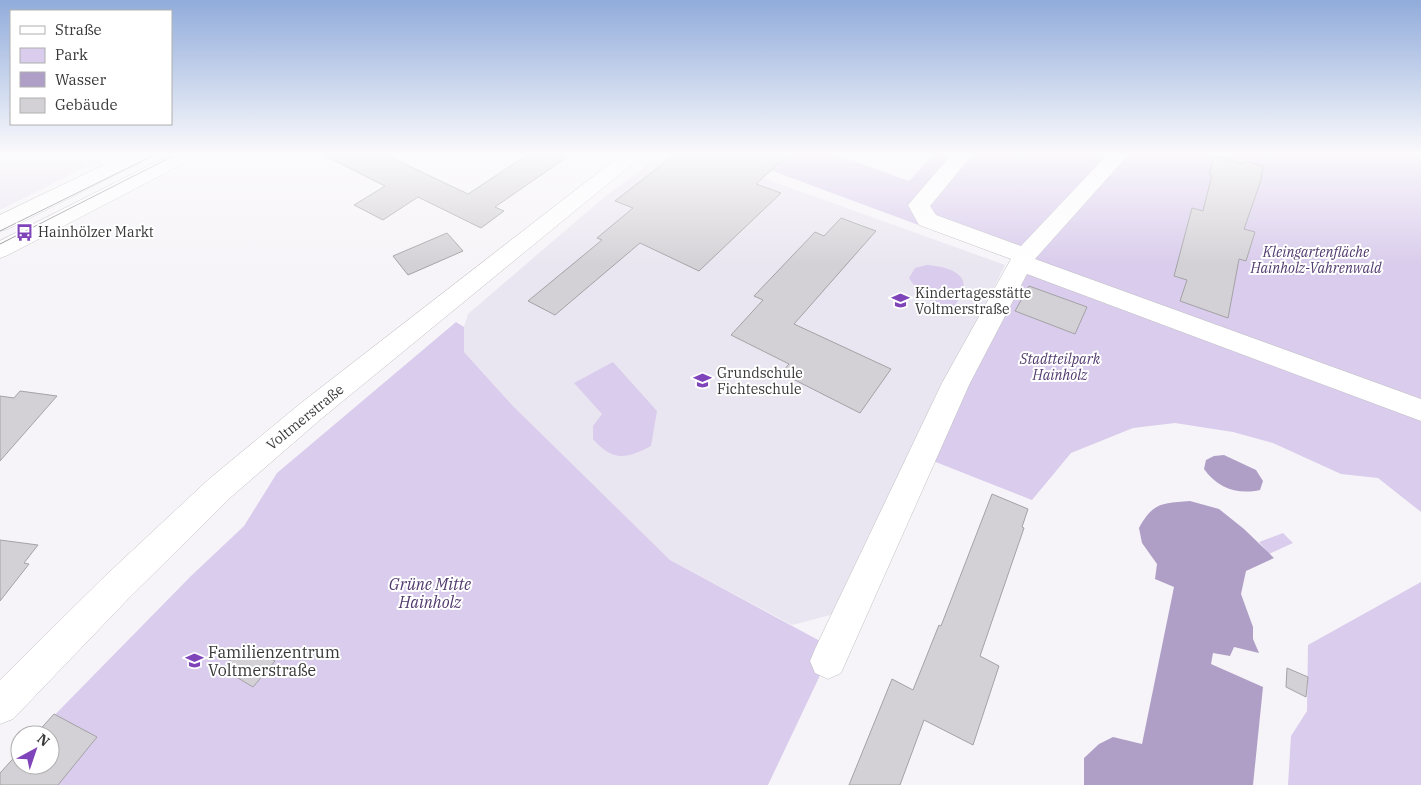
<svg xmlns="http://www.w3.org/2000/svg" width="1421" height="785" font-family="'IBM Plex Serif',serif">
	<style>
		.built { fill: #eae6f1; fill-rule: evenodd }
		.green { fill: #d9ccec }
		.water { fill: #af9fc7 }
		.building { fill: #d3d1d5; stroke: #a3a2a5 }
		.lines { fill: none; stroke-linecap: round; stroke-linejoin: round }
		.minor-casing { stroke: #c0bfc2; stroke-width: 1 }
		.major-casing { stroke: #c0bfc2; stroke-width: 1 }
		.minor { fill: #fff; fill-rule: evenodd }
		.major { fill: #fff; fill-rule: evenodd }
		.tram { stroke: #868588; stroke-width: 1 }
		.labels { text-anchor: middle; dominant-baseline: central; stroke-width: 4; stroke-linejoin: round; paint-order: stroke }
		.poi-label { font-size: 14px; fill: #383839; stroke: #fff; text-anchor: start }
		.park-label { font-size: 14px; font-style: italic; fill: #523a6e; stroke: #fff }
		.street-label { font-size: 14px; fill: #383839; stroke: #fff }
		.near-park-label { font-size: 16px; font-style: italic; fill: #523a6e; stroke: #fff }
		.near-poi-label { font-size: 16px; fill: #383839; stroke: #fff; text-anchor: start }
	</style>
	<rect width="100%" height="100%" fill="#f6f4f8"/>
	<path class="built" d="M 0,155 L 110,155 L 0,210 Z
		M 660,155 L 685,155 L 719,168 L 757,179 L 766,179 L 1005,265 L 838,613 L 792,625 L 670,560 L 512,405 L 464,352 L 464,327 L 468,314 L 602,199 ZM 852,221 L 876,231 L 787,292 Z"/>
	<path class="green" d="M 730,155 L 837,155 L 909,181 L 933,155 L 1421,155 L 1421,512 L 1378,478 L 1341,474 L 1273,443 L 1233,432 L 1175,423 L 1133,428 L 1071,453 L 1032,500 L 923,457 L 1021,263 Z
		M 927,265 C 941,266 969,271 963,291 C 961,297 956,303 953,309 C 935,307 918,293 909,278 L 915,268 Z
		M 456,322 L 464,327 L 464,352 L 512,405 L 670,560 L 833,648 L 768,785 L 0,785 L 0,773 L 20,765 L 50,765 L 50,735 L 35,735 L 191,576 L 244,526 L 277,473 Z
		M 613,362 L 657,411 L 651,446 C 626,459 613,462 593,439 L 593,426 L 602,414 L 574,383 Z
		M 1283,533 L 1293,543 L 1269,554 L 1259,542 Z
		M 1421,582 L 1421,785 L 1288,785 L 1291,736 L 1307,711 L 1308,645 Z"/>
	<path class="water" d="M 1224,455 L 1256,470 L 1263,481 L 1260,490 C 1238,495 1217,488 1204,469 L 1206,460 L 1214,456 Z
		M 1190,501 L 1219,509 L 1244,529 L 1274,558 L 1246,571 L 1241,594 L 1253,627 L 1253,639 L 1259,653 L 1234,647 L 1230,656 L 1213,653 L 1211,664 L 1263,687 L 1253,785 L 1084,785 L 1084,758 L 1099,744 L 1113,737 L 1142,744 L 1174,587 L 1155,579 L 1157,564 L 1142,543 L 1139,528 C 1153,502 1163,503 1190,501 Z"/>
	<path class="building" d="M 323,155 L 386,155 L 468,194 L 527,155 L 570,155 L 495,207 L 504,211 L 481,228 L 418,197 L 383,220 L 354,205 L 385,186 Z
		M 674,155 L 788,155 L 756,184 L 781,193 L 699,271 L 640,243 L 555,315 L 528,301 L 602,240 L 597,238 L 633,208 L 615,201 Z
		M 1214,156 L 1243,164 L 1244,161 L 1263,166 L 1261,180 L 1244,229 L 1255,232 L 1246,261 L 1239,259 L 1228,318 L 1180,301 L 1187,280 L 1174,276 L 1192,208 L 1203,211 L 1212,175 L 1209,174 Z
		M 841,218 L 876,231 L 794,324 L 891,369 L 860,413 L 781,373 L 789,364 L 731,335 L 763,300 L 754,296 L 815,232 L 824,236 Z
		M 447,233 L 463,251 L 408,275 L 393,256 Z
		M 1029,286 L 1087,307 L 1075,334 L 1015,311 Z
		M 20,391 L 57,396 L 0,461 L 0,396 L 14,398 Z
		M 992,494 L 1028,509 L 1022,527 L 1024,528 L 980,656 L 999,666 L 973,745 L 924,720 L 900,785 L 849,785 L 892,679 L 913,690 L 939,625 L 941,626 Z
		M 0,540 L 38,545 L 24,563 L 29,564 L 0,601 Z
		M 245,643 L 275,661 L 253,687 L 223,669 Z
		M 1287,668 L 1308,677 L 1306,697 L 1286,687 Z
		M 54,714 L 97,737 L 58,785 L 0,785 L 0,773 L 20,751 L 20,765 L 50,765 L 50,735 L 35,735 Z"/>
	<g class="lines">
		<defs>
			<path id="minor" d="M 92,155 C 105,154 122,152 130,165 L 127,169 C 115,172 99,165 92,155 Z
				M 204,155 L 226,155 L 227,156 L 224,160 L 217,162 L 207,159 Z
				M 621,155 L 643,155 L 321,419 L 231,497 L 128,599 L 13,719 L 0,724 L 0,680 L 104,577 L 209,479 L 301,403 Z
				M 951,155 L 972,155 L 930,206 L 936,215 L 1021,246 L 1107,155 L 1128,155 L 1035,259 L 1421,399 L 1421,421 L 1027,274 L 970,383 L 841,673 L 828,679 L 815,673 L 810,661 L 815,649 L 942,383 L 1011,259 L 919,225 L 908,205 Z"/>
			<path id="major" d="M 125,155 L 150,155 L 147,159 L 8,229 L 0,231 L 0,215 Z
				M 170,155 L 195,155 L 192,159 L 8,255 L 0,258 L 0,241 Z"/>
		</defs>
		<use href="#minor" class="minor-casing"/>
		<use href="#major" class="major-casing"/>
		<use href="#minor" class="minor"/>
		<use href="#major" class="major"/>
		<path class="tram" d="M 0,231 L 154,155
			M 0,244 L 175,155"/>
	</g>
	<linearGradient id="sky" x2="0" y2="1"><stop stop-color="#91acdb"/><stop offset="0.58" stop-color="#fbfafc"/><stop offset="1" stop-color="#fbfafc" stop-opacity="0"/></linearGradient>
	<rect width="1421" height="265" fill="url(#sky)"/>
	<defs>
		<symbol id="bus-bare" viewBox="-9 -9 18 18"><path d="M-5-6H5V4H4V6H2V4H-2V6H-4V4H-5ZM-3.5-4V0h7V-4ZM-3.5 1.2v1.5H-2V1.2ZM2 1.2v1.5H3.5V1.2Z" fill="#8044ba" stroke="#fff" stroke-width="2.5" paint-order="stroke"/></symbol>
		<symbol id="school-bare" viewBox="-9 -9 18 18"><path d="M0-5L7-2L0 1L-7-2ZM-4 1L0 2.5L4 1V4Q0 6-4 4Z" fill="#8044ba" stroke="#fff" stroke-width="2.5" paint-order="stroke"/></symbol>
	</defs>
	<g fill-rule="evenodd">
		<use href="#bus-bare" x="12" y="220" width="25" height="25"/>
		<use href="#school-bare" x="888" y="288" width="25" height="25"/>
		<use href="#school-bare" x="690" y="368" width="25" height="25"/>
		<use href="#school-bare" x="182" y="648" width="25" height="25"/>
	</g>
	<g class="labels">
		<g class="poi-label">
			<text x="38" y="232">Hainhölzer Markt</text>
			<text x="915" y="293">Kindertagesstätte<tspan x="915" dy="16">Voltmerstraße</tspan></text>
			<text x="717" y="373">Grundschule<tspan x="717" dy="16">Fichteschule</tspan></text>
		</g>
		<g class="park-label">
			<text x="1316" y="252">Kleingartenfläche<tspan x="1316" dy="16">Hainholz-Vahrenwald</tspan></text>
			<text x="1060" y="359">Stadtteilpark<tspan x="1060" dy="16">Hainholz</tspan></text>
		</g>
		<g class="street-label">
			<text transform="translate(305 417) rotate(-39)">Voltmerstraße</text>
		</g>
		<g class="near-park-label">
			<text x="430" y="584">Grüne Mitte<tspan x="430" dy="18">Hainholz</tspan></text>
		</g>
		<g class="near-poi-label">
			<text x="208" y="652">Familienzentrum<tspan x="208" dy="18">Voltmerstraße</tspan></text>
		</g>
	</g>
	<rect x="10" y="10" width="162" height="115" fill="#ffffff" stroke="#afafb0"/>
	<rect x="20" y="26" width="25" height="8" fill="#ffffff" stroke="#afafb0"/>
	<text x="55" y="35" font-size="15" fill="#383839">Straße</text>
	<rect x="20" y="48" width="25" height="15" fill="#d9ccec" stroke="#afafb0"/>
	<text x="55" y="60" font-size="15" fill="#383839">Park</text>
	<rect x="20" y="72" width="25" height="15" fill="#af9fc7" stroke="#afafb0"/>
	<text x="55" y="85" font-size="15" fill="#383839">Wasser</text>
	<rect x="20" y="98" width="25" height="15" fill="#d3d1d5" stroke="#afafb0"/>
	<text x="55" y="110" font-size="15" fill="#383839">Gebäude</text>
	<g transform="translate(35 750) rotate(40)"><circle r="24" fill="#ffffff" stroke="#afafb0"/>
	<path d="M0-4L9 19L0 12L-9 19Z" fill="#8044ba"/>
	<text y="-8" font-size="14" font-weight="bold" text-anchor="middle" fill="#383839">N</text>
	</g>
</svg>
